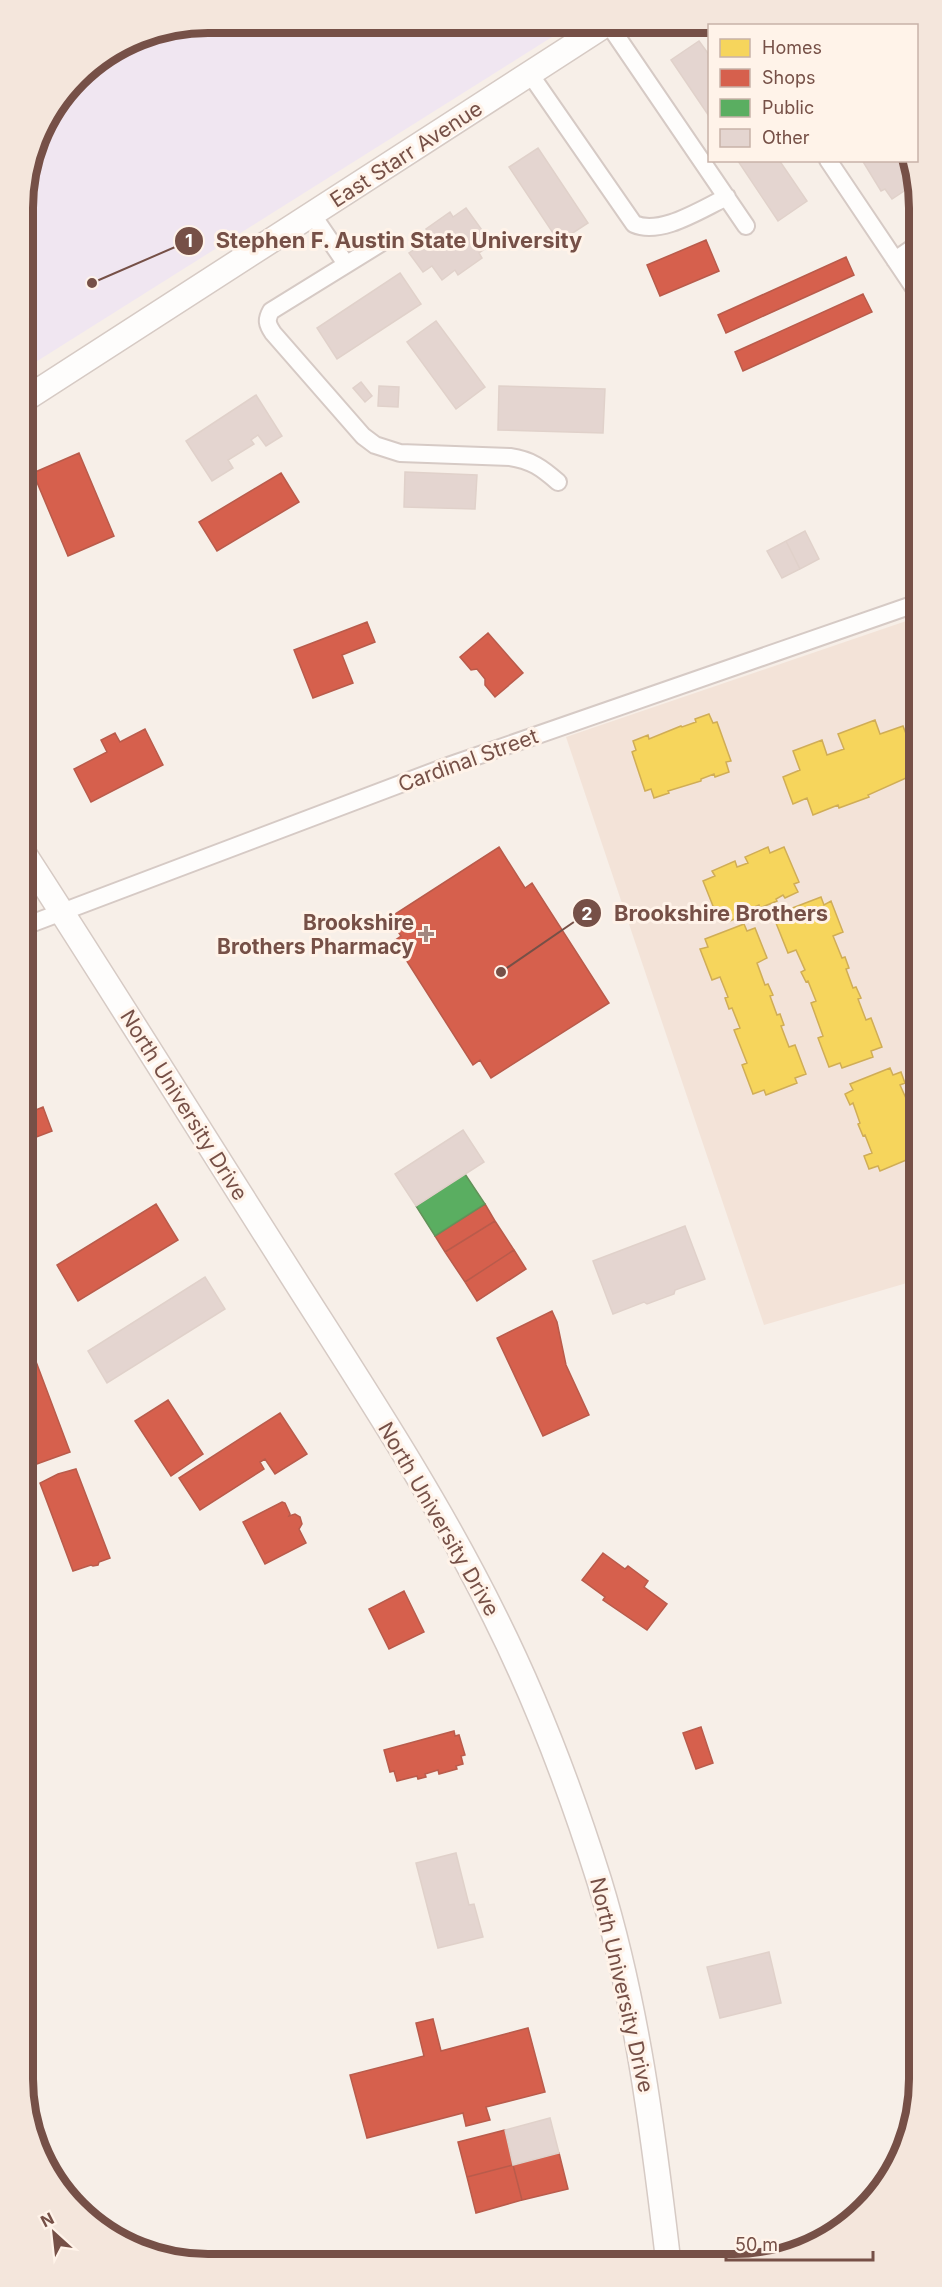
<svg xmlns="http://www.w3.org/2000/svg" width="942" height="2287" font-family="Inter,sans-serif">
	<style>
		.residential { fill: #f3e3d8 }
		.education { fill: #f0e6f1 }
		.homes { fill: #f6d55c; stroke: #d0ad56; stroke-width: 1.5 }
		.shops { fill: #d6604d; stroke: #b95b4b; stroke-width: 1.5 }
		.public { fill: #5aae61; stroke: #629259; stroke-width: 1.5 }
		.building { fill: #e4d5d0; stroke: #e0d1ca; stroke-width: 1.5 }
		.lines { fill: none; stroke-linecap: round; stroke-linejoin: round }
		.street-casing { stroke: #d6cac5; stroke-width: 20 }
		.secondary-casing { stroke: #d6cac4; stroke-width: 27 }
		.street { stroke: #fefdfc; stroke-width: 16 }
		.secondary { stroke: #fefdfc; stroke-width: 24 }
		.poi-dot { fill: #a3887f; stroke: #fff3e9; stroke-width: 2 }
		.labels { text-anchor: middle; dominant-baseline: central; stroke-width: 6; stroke-linejoin: round; paint-order: stroke }
		.street-label { font-size: 21px; fill: #765047; stroke: #fff3e9 }
		.poi-label { font-size: 21px; font-weight: bold; fill: #765047; stroke: #fff3e9; text-anchor: end }
		.rim { fill: none; stroke: #765047; stroke-width: 8 }
		.leader { fill: none; stroke: #765047; stroke-width: 2 }
		.callout-dot { fill: #765047; stroke: #fff3e9; stroke-width: 2 }
		.mark-label { font-size: 18px; text-anchor: middle; font-weight: bold; fill: #fff }
		.callout-label { font-size: 22px; text-anchor: middle; font-weight: bold; fill: #765047; stroke: #fff3e9; stroke-width: 6; stroke-linejoin: round; paint-order: stroke }
	</style>
	<rect width="100%" height="100%" fill="#f7efe8"/>
	<path class="residential" d="M 915,618 L 917,1280 L 764,1325 L 566,737 Z"/>
	<path class="education" d="M 208,23 L 571,25 L 23,370 L 23,196 L 42,126 L 86,69 L 137,37 Z"/>
	<path class="homes" d="M 709,714 L 713,723 L 717,722 L 731,761 L 726,762 L 729,772 L 715,777 L 714,774 L 701,779 L 701,781 L 668,791 L 669,793 L 654,798 L 651,789 L 645,791 L 632,752 L 636,750 L 633,741 L 648,735 L 649,739 L 681,726 L 682,727 L 696,722 L 695,719 Z
		M 875,720 L 880,734 L 903,726 L 915,757 L 915,774 L 868,795 L 869,797 L 839,808 L 838,805 L 813,815 L 807,798 L 793,804 L 783,777 L 800,770 L 793,751 L 822,740 L 827,755 L 844,749 L 838,734 Z
		M 768,847 L 770,853 L 784,847 L 799,882 L 794,884 L 798,892 L 785,898 L 783,895 L 776,899 L 777,901 L 760,908 L 759,905 L 736,915 L 737,918 L 725,923 L 722,914 L 717,916 L 703,881 L 715,876 L 712,871 L 735,861 L 737,867 L 748,863 L 745,857 Z
		M 821,897 L 824,905 L 831,901 L 843,932 L 833,936 L 842,958 L 845,957 L 849,968 L 846,969 L 853,988 L 856,987 L 861,998 L 858,999 L 866,1020 L 871,1018 L 882,1047 L 871,1051 L 873,1057 L 842,1068 L 840,1063 L 829,1067 L 818,1038 L 823,1036 L 811,1003 L 816,1001 L 808,981 L 806,982 L 801,972 L 805,970 L 796,950 L 788,953 L 776,923 L 785,920 L 782,912 Z
		M 744,924 L 747,931 L 755,928 L 767,958 L 757,963 L 765,985 L 768,984 L 773,995 L 770,996 L 777,1015 L 780,1014 L 784,1025 L 781,1026 L 789,1047 L 795,1045 L 806,1074 L 795,1078 L 797,1083 L 766,1095 L 764,1090 L 753,1094 L 742,1065 L 747,1063 L 734,1030 L 740,1028 L 732,1008 L 729,1009 L 725,998 L 728,997 L 720,977 L 712,980 L 700,949 L 708,947 L 705,939 Z
		M 890,1068 L 893,1075 L 901,1072 L 905,1083 L 900,1085 L 914,1116 L 912,1117 L 916,1127 L 916,1156 L 880,1171 L 878,1166 L 869,1169 L 864,1156 L 872,1153 L 865,1135 L 863,1136 L 858,1124 L 860,1123 L 853,1103 L 850,1105 L 845,1094 L 853,1090 L 850,1084 Z"/>
	<path class="shops" d="M 706,240 L 719,271 L 660,296 L 647,265 Z
		M 846,257 L 854,275 L 726,333 L 718,315 Z
		M 863,294 L 872,312 L 743,371 L 735,352 Z
		M 79,453 L 114,536 L 68,556 L 33,473 Z
		M 281,473 L 299,502 L 217,551 L 199,522 Z
		M 367,622 L 375,642 L 342,655 L 353,683 L 313,698 L 294,650 Z
		M 488,633 L 523,673 L 495,697 L 485,685 L 485,679 L 477,669 L 471,670 L 460,657 Z
		M 145,729 L 163,765 L 91,802 L 74,769 L 107,752 L 101,740 L 115,733 L 120,742 Z
		M 499,847 L 525,888 L 532,883 L 609,1003 L 491,1078 L 480,1060 L 473,1065 L 394,941 L 401,936 L 389,918 Z
		M 43,1107 L 52,1131 L 26,1141 L 26,1114 Z
		M 156,1204 L 178,1240 L 78,1301 L 57,1265 Z
		M 485,1204 L 495,1221 L 445,1252 L 435,1236 Z
		M 495,1221 L 514,1250 L 465,1282 L 445,1252 Z
		M 514,1250 L 526,1269 L 477,1301 L 465,1282 Z
		M 552,1311 L 557,1322 L 566,1365 L 589,1415 L 543,1436 L 497,1338 Z
		M 26,1335 L 70,1452 L 34,1465 L 27,1445 Z
		M 168,1400 L 203,1454 L 171,1476 L 135,1421 Z
		M 280,1413 L 307,1454 L 275,1474 L 265,1459 L 260,1462 L 264,1469 L 200,1510 L 179,1478 Z
		M 76,1469 L 110,1558 L 99,1562 L 98,1565 L 93,1566 L 91,1565 L 73,1571 L 40,1483 L 58,1474 Z
		M 282,1502 L 285,1503 L 290,1514 L 289,1516 L 295,1514 L 300,1517 L 302,1524 L 299,1529 L 306,1543 L 265,1564 L 243,1522 Z
		M 603,1553 L 625,1569 L 628,1566 L 648,1581 L 644,1587 L 667,1604 L 647,1630 L 603,1600 L 605,1597 L 582,1580 Z
		M 404,1591 L 424,1632 L 389,1649 L 369,1609 Z
		M 701,1727 L 713,1763 L 696,1769 L 683,1733 Z
		M 454,1731 L 455,1736 L 459,1735 L 465,1755 L 461,1756 L 463,1764 L 456,1766 L 457,1769 L 439,1774 L 438,1770 L 425,1774 L 426,1777 L 418,1779 L 417,1776 L 397,1781 L 394,1771 L 390,1772 L 384,1750 Z
		M 433,2019 L 441,2051 L 528,2028 L 545,2092 L 486,2107 L 490,2120 L 466,2126 L 463,2113 L 367,2138 L 350,2075 L 424,2056 L 416,2023 Z
		M 505,2130 L 513,2165 L 467,2177 L 458,2142 Z
		M 559,2153 L 568,2189 L 522,2200 L 513,2165 Z
		M 513,2165 L 522,2200 L 476,2213 L 467,2177 Z"/>
	<path class="public" d="M 465,1174 L 485,1204 L 435,1236 L 416,1206 Z"/>
	<path class="building" d="M 699,41 L 710,56 L 709,116 L 671,60 Z
		M 538,148 L 588,223 L 559,242 L 509,167 Z
		M 779,160 L 807,201 L 778,221 L 738,161 Z
		M 862,160 L 913,160 L 913,185 L 892,199 L 885,189 L 881,191 Z
		M 466,208 L 492,244 L 479,253 L 482,258 L 458,275 L 455,270 L 442,280 L 432,266 L 423,272 L 409,253 L 418,247 L 416,244 L 429,234 L 426,229 L 450,212 L 453,217 Z
		M 400,273 L 421,304 L 337,359 L 317,328 Z
		M 436,321 L 485,387 L 456,409 L 407,342 Z
		M 361,382 L 372,396 L 365,402 L 353,388 Z
		M 379,386 L 399,387 L 398,407 L 378,406 Z
		M 499,386 L 605,389 L 603,433 L 498,430 Z
		M 256,395 L 282,436 L 266,446 L 258,435 L 251,440 L 254,444 L 228,460 L 233,468 L 212,481 L 186,441 Z
		M 405,472 L 477,475 L 475,509 L 404,507 Z
		M 805,531 L 819,559 L 800,569 L 786,541 Z
		M 786,541 L 800,569 L 782,578 L 767,551 Z
		M 463,1130 L 484,1162 L 416,1206 L 395,1174 Z
		M 685,1226 L 705,1279 L 675,1290 L 674,1294 L 647,1304 L 644,1302 L 613,1314 L 593,1261 Z
		M 205,1277 L 225,1309 L 107,1383 L 88,1351 Z
		M 456,1853 L 469,1905 L 474,1904 L 483,1937 L 438,1948 L 416,1863 Z
		M 769,1952 L 781,2003 L 720,2018 L 707,1967 Z
		M 550,2118 L 559,2153 L 513,2165 L 505,2130 Z"/>
	<g class="lines">
		<defs>
			<path id="street" d="M 609,25 L 746,226
				M 530,74 L 634,224 C 661,236 701,209 727,197
				M 828,160 L 914,288
				M 312,214 L 346,264
				M 381,243 L 271,311 C 266,320 267,324 273,333 L 363,436 L 375,445 L 400,453 L 510,457 C 531,460 542,468 558,482
				M 895,260 L 914,247
				M 25,926 L 448,766 L 915,604"/>
			<path id="secondary" d="M 24,400 L 605,25
				M 25,855 C 112,989 196,1125 282,1260 C 356,1377 434,1493 495,1617 C 537,1701 571,1791 599,1880 C 637,2004 653,2131 668,2259"/>
		</defs>
		<use href="#street" class="street-casing"/>
		<use href="#secondary" class="secondary-casing"/>
		<use href="#street" class="street"/>
		<use href="#secondary" class="secondary"/>
	</g>
	<path class="poi-dot" d="M423 925h6v6h6v6h-6v6h-6v-6h-6v-6h6z"/>
	<g class="labels">
		<g class="street-label">
			<text transform="translate(406 154) rotate(-33)">East Starr Avenue</text>
			<text transform="translate(468 760) rotate(-20)">Cardinal Street</text>
			<text transform="translate(184 1105) rotate(58)">North University Drive</text>
			<text transform="translate(439 1519) rotate(60)">North University Drive</text>
			<text transform="translate(622 1985) rotate(77)">North University Drive</text>
		</g>
		<g class="poi-label">
			<text x="414" y="922">Brookshire<tspan x="414" dy="24">Brothers Pharmacy</tspan></text>
		</g>
	</g>
	<path d="M0 0H942V2287H0ZM208 33H734A175 175 0 0 1 909 208V2079A175 175 0 0 1 734 2254H208A175 175 0 0 1 33 2079V208A175 175 0 0 1 208 33Z" fill="#f4e6dc" fill-rule="evenodd"/>
	<path class="rim" d="M208 33H734A175 175 0 0 1 909 208V2079A175 175 0 0 1 734 2254H208A175 175 0 0 1 33 2079V208A175 175 0 0 1 208 33Z"/>
	<path class="leader" d="M92 283L189 241M501 972L587 913"/>
	<g class="callout-dot">
		<circle cx="92" cy="283" r="6"/>
		<circle cx="501" cy="972" r="6"/>
		<circle cx="189" cy="241" r="15"/>
		<circle cx="587" cy="913" r="15"/>
	</g>
	<g class="mark-label">
		<text x="189" y="247">1</text>
		<text x="587" y="920">2</text>
	</g>
	<g class="callout-label">
		<text x="399" y="248">Stephen F. Austin State University</text>
		<text x="721" y="921">Brookshire Brothers</text>
	</g>
	<rect x="708" y="24" width="210" height="138" fill="#fff3e9" stroke="#c8b2a8" stroke-width="1.5"/>
	<rect x="720" y="39" width="30" height="18" fill="#f6d55c" stroke="#c8b2a8" stroke-width="1.5"/>
	<text x="762" y="54" font-size="18" fill="#765047">Homes</text>
	<rect x="720" y="69" width="30" height="18" fill="#d6604d" stroke="#c8b2a8" stroke-width="1.5"/>
	<text x="762" y="84" font-size="18" fill="#765047">Shops</text>
	<rect x="720" y="99" width="30" height="18" fill="#5aae61" stroke="#c8b2a8" stroke-width="1.5"/>
	<text x="762" y="114" font-size="18" fill="#765047">Public</text>
	<rect x="720" y="129" width="30" height="18" fill="#e4d5d0" stroke="#c8b2a8" stroke-width="1.5"/>
	<text x="762" y="144" font-size="18" fill="#765047">Other</text>
	<g transform="translate(54 2233) rotate(333)" stroke="#fff3e9" stroke-width="4.5" paint-order="stroke">
	<path d="M0-4.5L10 22L0 15L-10 22Z" fill="#765047"/>
	<text y="-9" font-size="16" font-weight="bold" text-anchor="middle" fill="#765047">N</text>
	</g>
	<path d="M726 2251v9h147v-9" fill="none" stroke="#765047" stroke-width="3"/>
	<text x="735" y="2251" font-size="18" fill="#765047" stroke="#fff3e9" stroke-width="4.5" paint-order="stroke">50 m</text>
</svg>
